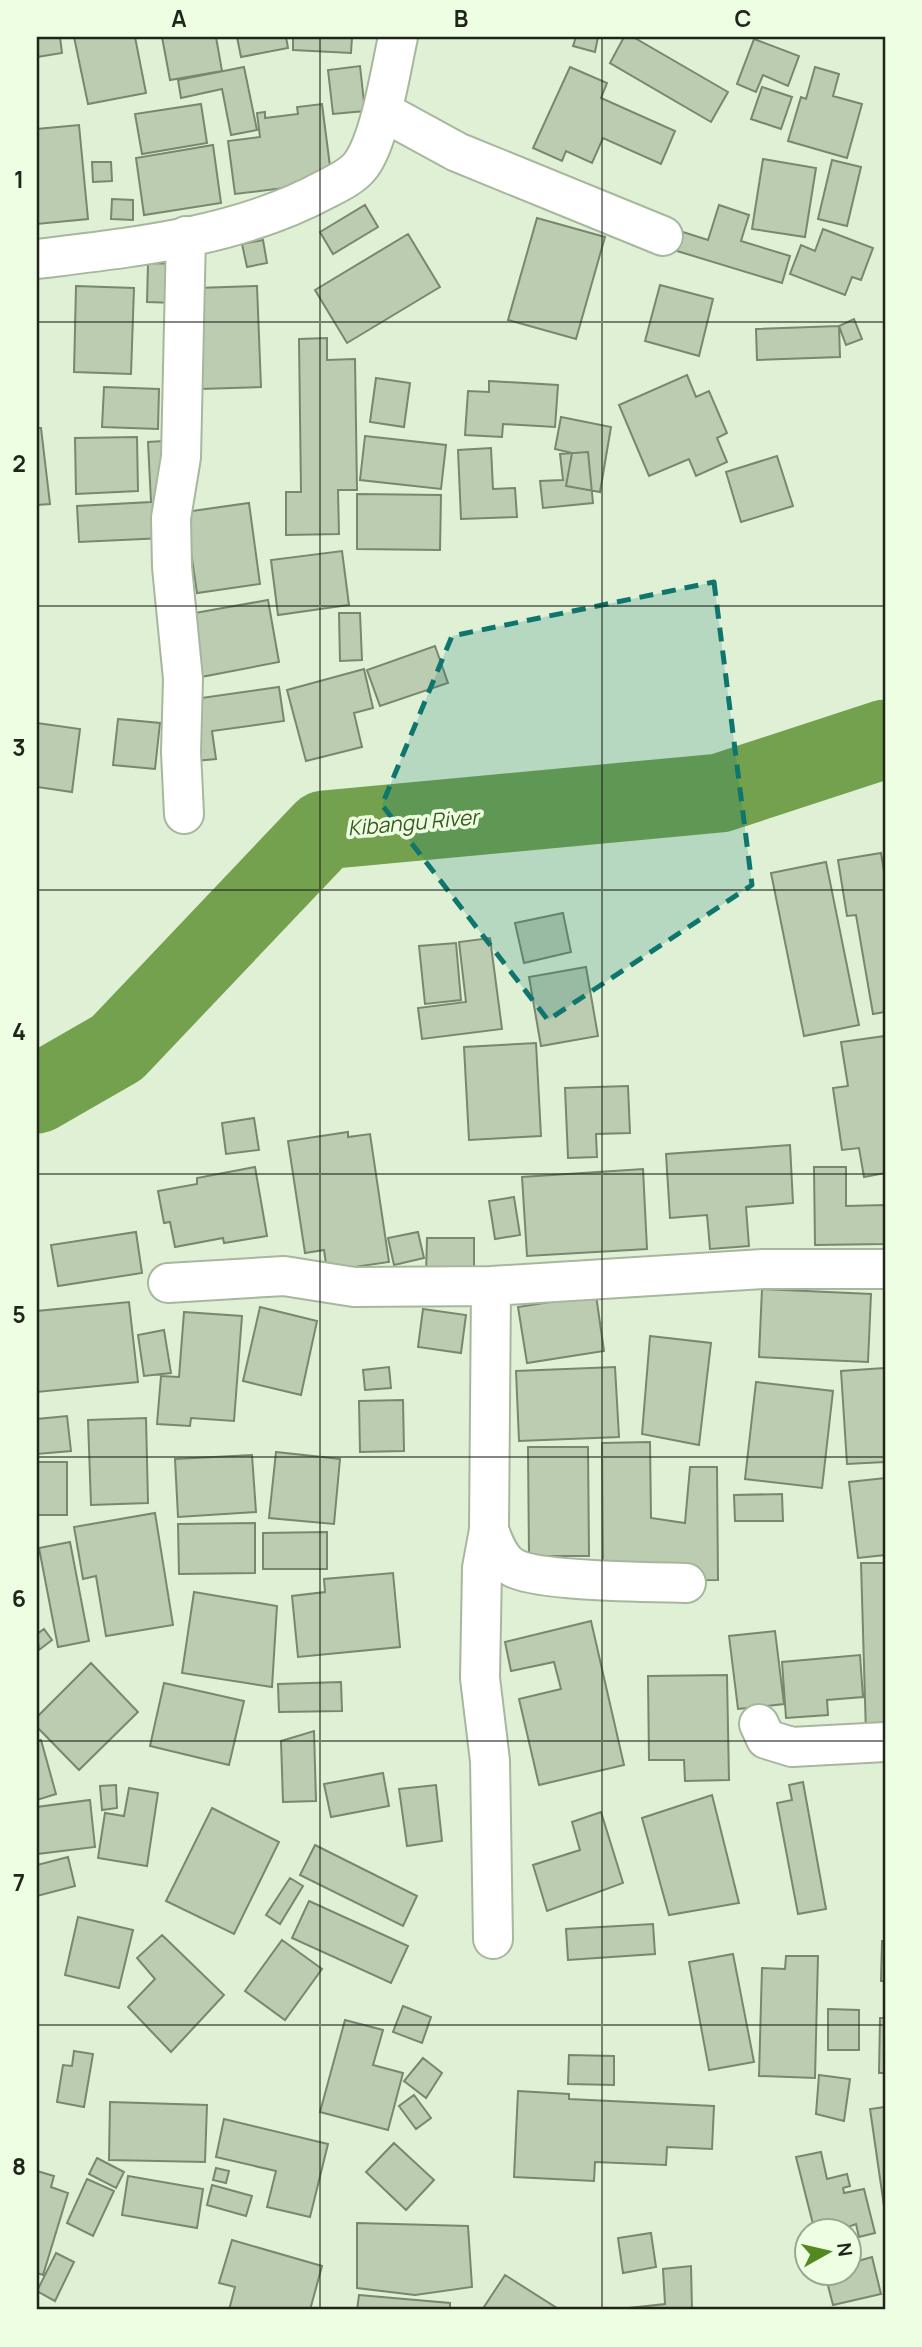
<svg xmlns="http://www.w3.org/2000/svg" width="922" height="2347" font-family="Manrope,sans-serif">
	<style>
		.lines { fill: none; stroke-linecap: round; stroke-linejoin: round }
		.river { stroke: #73a14e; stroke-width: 79 }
		.building { fill: #bcccb1; stroke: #78876e; stroke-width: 2 }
		.minor-casing { stroke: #a7b79d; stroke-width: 42 }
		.minor { stroke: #fff; stroke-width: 38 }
		.marked { fill: #0f766e; fill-opacity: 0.2; stroke: #0f766e; stroke-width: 5; stroke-dasharray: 14 9; stroke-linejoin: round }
		.grid { fill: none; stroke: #1f251b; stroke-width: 2; stroke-opacity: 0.55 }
		.labels { text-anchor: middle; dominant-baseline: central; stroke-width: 7; stroke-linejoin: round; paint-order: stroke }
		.water-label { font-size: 21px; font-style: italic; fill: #3a591f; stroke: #edfee2 }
		.neatline { fill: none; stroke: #1f251b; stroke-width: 2.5 }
		.grid-label { font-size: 23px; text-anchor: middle; font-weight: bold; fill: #1f251b }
	</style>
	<rect width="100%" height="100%" fill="#e0f0d5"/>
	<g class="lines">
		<path class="river" d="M 37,1094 L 117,1048 L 324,830 L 720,793 L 885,739"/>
	</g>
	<path class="building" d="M 37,37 L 60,37 L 62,53 L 37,57 Z
		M 74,37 L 135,37 L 146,93 L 88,104 Z
		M 162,37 L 216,37 L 222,71 L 170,80 Z
		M 237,37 L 286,37 L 288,48 L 241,57 Z
		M 293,37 L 352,37 L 351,53 L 293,50 Z
		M 576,37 L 598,37 L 595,52 L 573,46 Z
		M 624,37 L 633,37 L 728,92 L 711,122 L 610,63 Z
		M 754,39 L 799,56 L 788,86 L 763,75 L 756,92 L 737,84 Z
		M 360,66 L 365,111 L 333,114 L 328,70 Z
		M 244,67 L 257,130 L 231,135 L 222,89 L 181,98 L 178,80 Z
		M 570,67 L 607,83 L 601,98 L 675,131 L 661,164 L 603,138 L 592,163 L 566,151 L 562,161 L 533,148 Z
		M 815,67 L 839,74 L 833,96 L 862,104 L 847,158 L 788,141 L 801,97 L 806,99 Z
		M 762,87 L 792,97 L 781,129 L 751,119 Z
		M 201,104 L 207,143 L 142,154 L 135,114 Z
		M 322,104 L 332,182 L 235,194 L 228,141 L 260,137 L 257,113 L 265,112 L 265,118 L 298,114 L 297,107 Z
		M 79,125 L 88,219 L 37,224 L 37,129 Z
		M 213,145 L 221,203 L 144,215 L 136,158 Z
		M 763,159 L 816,168 L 805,237 L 752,229 Z
		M 832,160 L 861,167 L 847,226 L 818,219 Z
		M 92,162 L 111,162 L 112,181 L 93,182 Z
		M 112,199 L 133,200 L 133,220 L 111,219 Z
		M 365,205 L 378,227 L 333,254 L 320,232 Z
		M 719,205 L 749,215 L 741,241 L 790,256 L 782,283 L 677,251 L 683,232 L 708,240 Z
		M 537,218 L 605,237 L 576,339 L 508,320 Z
		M 823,229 L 873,248 L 861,280 L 852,277 L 845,295 L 790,274 L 801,245 L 815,251 Z
		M 408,234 L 440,287 L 347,343 L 315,290 Z
		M 263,240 L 267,263 L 247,267 L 242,244 Z
		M 148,263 L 177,264 L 176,303 L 147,302 Z
		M 660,285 L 713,299 L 699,356 L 645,341 Z
		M 76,286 L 134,288 L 131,374 L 74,372 Z
		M 257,286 L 261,387 L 200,389 L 197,288 Z
		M 854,319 L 862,339 L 846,345 L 839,326 Z
		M 839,326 L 840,357 L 757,360 L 756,329 Z
		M 327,338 L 327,360 L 355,359 L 357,490 L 338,490 L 339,534 L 286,535 L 286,492 L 301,492 L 299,339 Z
		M 687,375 L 696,397 L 709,391 L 727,433 L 717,438 L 727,462 L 696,476 L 689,459 L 649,476 L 619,405 Z
		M 376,378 L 410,383 L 404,427 L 370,422 Z
		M 489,381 L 558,385 L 555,427 L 503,424 L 502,437 L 465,435 L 468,391 L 489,392 Z
		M 104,387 L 159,389 L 158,429 L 102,427 Z
		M 561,417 L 611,427 L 600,492 L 566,486 L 572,453 L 555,449 Z
		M 37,428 L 41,428 L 50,504 L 37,505 Z
		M 365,436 L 446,445 L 441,489 L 360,480 Z
		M 137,437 L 138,491 L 76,494 L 75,438 Z
		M 180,440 L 185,537 L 79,542 L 77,506 L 151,502 L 148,442 Z
		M 491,448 L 493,489 L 515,488 L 517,517 L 461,519 L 458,450 Z
		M 588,452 L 593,503 L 543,508 L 540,481 L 563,480 L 560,454 Z
		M 777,456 L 793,506 L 741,522 L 726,472 Z
		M 357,494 L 441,495 L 440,550 L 357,549 Z
		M 249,503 L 260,584 L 197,593 L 185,512 Z
		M 342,551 L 349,605 L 278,615 L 271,560 Z
		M 268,600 L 279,662 L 201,677 L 189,614 Z
		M 339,613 L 360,613 L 362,660 L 340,661 Z
		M 435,646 L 448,683 L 380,706 L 367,670 Z
		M 364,669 L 373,708 L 354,713 L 362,747 L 306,761 L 287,690 Z
		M 279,687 L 284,721 L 212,731 L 216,759 L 195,761 L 187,700 Z
		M 118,719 L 160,723 L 155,769 L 113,765 Z
		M 37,723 L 80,729 L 72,792 L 37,787 Z
		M 881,853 L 885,878 L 885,1012 L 873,1014 L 856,915 L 847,916 L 838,860 Z
		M 826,862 L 859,1025 L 804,1036 L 771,873 Z
		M 563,913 L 571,952 L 524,963 L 515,923 Z
		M 490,938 L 502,1029 L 422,1039 L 418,1008 L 466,1002 L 459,942 Z
		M 456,943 L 461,1000 L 425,1004 L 419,946 Z
		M 586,967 L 598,1036 L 541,1046 L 529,977 Z
		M 885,1036 L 885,1173 L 864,1177 L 859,1148 L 842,1150 L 833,1088 L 848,1086 L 841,1042 Z
		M 536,1043 L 541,1136 L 469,1140 L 464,1047 Z
		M 628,1086 L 630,1133 L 596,1134 L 597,1157 L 568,1158 L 565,1088 Z
		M 254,1118 L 259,1150 L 226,1154 L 222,1123 Z
		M 348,1132 L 348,1137 L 370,1134 L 389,1262 L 327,1271 L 324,1250 L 305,1253 L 288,1141 Z
		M 790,1145 L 793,1203 L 746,1207 L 749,1246 L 710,1249 L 707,1215 L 670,1218 L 666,1154 Z
		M 255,1167 L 267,1236 L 224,1243 L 223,1238 L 175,1247 L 170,1222 L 164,1223 L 158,1191 L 197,1184 L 197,1178 Z
		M 814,1167 L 846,1167 L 846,1206 L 885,1205 L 885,1244 L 815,1245 Z
		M 643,1169 L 647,1249 L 527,1256 L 522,1177 Z
		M 514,1197 L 520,1235 L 495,1239 L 489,1201 Z
		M 136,1232 L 142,1273 L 58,1286 L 51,1245 Z
		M 418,1232 L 424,1258 L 394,1265 L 388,1238 Z
		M 427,1238 L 474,1238 L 474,1274 L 426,1274 Z
		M 762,1289 L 871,1294 L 868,1362 L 759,1357 Z
		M 596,1295 L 604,1351 L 527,1363 L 518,1307 Z
		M 129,1302 L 138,1382 L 37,1392 L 37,1311 Z
		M 260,1307 L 317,1321 L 301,1395 L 243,1381 Z
		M 423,1309 L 466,1315 L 461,1353 L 418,1347 Z
		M 184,1312 L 242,1316 L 234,1421 L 191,1418 L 190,1426 L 157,1424 L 161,1376 L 179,1377 Z
		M 164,1330 L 171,1373 L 144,1376 L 138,1335 Z
		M 650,1336 L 711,1343 L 699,1445 L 642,1434 Z
		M 389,1367 L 391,1388 L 365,1390 L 363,1370 Z
		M 615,1367 L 619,1437 L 519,1441 L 516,1371 Z
		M 884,1368 L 885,1462 L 847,1464 L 841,1371 Z
		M 756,1382 L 833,1391 L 822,1488 L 745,1479 Z
		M 403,1400 L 404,1451 L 360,1452 L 359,1401 Z
		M 67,1416 L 71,1451 L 37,1454 L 37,1419 Z
		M 146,1418 L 148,1503 L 91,1505 L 88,1420 Z
		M 650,1442 L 651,1518 L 685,1523 L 690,1467 L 717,1467 L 718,1580 L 603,1581 L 602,1443 Z
		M 528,1447 L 588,1447 L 589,1556 L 529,1556 Z
		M 276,1452 L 340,1459 L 334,1524 L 269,1518 Z
		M 252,1455 L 256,1512 L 178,1517 L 175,1459 Z
		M 37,1462 L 67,1462 L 67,1515 L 37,1515 Z
		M 885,1478 L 885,1555 L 858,1558 L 849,1482 Z
		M 782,1494 L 783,1521 L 735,1521 L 734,1495 Z
		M 155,1513 L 173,1625 L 106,1636 L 96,1576 L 83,1579 L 74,1527 Z
		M 255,1523 L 255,1573 L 179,1574 L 178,1524 Z
		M 327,1532 L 327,1569 L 263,1569 L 263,1533 Z
		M 70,1542 L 89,1641 L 58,1647 L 39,1548 Z
		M 861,1563 L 885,1563 L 885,1733 L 866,1734 Z
		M 393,1573 L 400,1647 L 298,1657 L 292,1596 L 325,1592 L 324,1579 Z
		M 194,1592 L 277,1606 L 272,1687 L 182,1673 Z
		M 591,1621 L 624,1765 L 539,1785 L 519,1699 L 561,1689 L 554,1662 L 511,1671 L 505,1642 Z
		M 44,1629 L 52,1640 L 39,1650 L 37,1634 Z
		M 775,1631 L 784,1704 L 738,1709 L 729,1636 Z
		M 860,1655 L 863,1697 L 827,1700 L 828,1715 L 786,1718 L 782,1662 Z
		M 91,1663 L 138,1712 L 79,1770 L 37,1727 L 37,1717 Z
		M 727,1675 L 729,1780 L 685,1781 L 684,1760 L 649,1760 L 648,1676 Z
		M 341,1682 L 342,1711 L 279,1712 L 278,1684 Z
		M 164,1683 L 244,1701 L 229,1765 L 150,1746 Z
		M 314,1731 L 316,1801 L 283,1802 L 281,1741 Z
		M 41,1740 L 56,1794 L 37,1800 L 37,1741 Z
		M 383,1773 L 389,1806 L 331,1817 L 324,1784 Z
		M 803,1782 L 826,1909 L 798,1914 L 777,1803 L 792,1800 L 789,1785 Z
		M 116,1785 L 117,1808 L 102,1810 L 100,1786 Z
		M 436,1785 L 442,1841 L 407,1846 L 399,1789 Z
		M 129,1788 L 158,1793 L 147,1866 L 98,1858 L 105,1813 L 124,1816 Z
		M 712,1795 L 739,1903 L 669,1915 L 642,1818 Z
		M 90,1800 L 95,1847 L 37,1854 L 37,1807 Z
		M 212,1808 L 279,1842 L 234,1934 L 166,1901 Z
		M 601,1812 L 623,1883 L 547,1911 L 533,1865 L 580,1850 L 572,1822 Z
		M 315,1845 L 417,1896 L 403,1926 L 300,1875 Z
		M 68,1857 L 75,1886 L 37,1896 L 37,1865 Z
		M 290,1878 L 303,1886 L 280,1924 L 266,1915 Z
		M 309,1901 L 408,1946 L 391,1983 L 292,1938 Z
		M 78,1917 L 133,1930 L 119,1988 L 65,1975 Z
		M 653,1924 L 655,1954 L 568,1960 L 566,1929 Z
		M 162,1935 L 224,1995 L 171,2052 L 128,2007 L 155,1979 L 137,1958 Z
		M 282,1940 L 322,1969 L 285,2020 L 245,1991 Z
		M 882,1941 L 885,1941 L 885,1981 L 881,1981 Z
		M 733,1954 L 754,2062 L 709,2070 L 689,1962 Z
		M 786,1956 L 818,1956 L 815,2078 L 759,2076 L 762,1968 L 785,1969 Z
		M 403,2006 L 431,2017 L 422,2043 L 393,2032 Z
		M 828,2009 L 859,2010 L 859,2050 L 828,2050 Z
		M 880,2018 L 885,2018 L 885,2073 L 879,2073 Z
		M 345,2020 L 383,2030 L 373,2065 L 403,2073 L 388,2130 L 320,2112 Z
		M 74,2051 L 93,2054 L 84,2107 L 57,2102 L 63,2065 L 72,2066 Z
		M 569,2055 L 614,2056 L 614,2085 L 568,2084 Z
		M 423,2058 L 442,2073 L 426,2098 L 404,2081 Z
		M 819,2075 L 850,2079 L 844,2121 L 816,2114 Z
		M 518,2091 L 569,2094 L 569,2099 L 714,2106 L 712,2149 L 667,2147 L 666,2165 L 595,2162 L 594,2181 L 514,2177 Z
		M 414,2095 L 431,2118 L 416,2129 L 399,2106 Z
		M 110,2102 L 207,2105 L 205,2162 L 109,2160 Z
		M 885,2107 L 885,2213 L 870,2109 Z
		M 224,2119 L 328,2144 L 310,2217 L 267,2207 L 276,2171 L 216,2157 Z
		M 394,2143 L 434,2180 L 406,2210 L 366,2172 Z
		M 821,2152 L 827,2179 L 847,2174 L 850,2186 L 843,2188 L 844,2193 L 864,2189 L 875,2233 L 859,2237 L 856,2224 L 834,2232 L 815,2232 L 796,2157 Z
		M 97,2158 L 124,2172 L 116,2188 L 89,2174 Z
		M 216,2168 L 229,2171 L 226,2183 L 213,2180 Z
		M 37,2171 L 54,2176 L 51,2187 L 68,2193 L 43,2275 L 37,2273 Z
		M 128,2176 L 203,2189 L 197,2228 L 122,2215 Z
		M 87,2179 L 114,2191 L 93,2236 L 67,2223 Z
		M 212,2185 L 252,2196 L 246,2216 L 207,2205 Z
		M 357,2223 L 468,2226 L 472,2287 L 415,2295 L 357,2288 Z
		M 651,2233 L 656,2267 L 623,2273 L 618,2238 Z
		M 232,2240 L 322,2266 L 310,2310 L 229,2310 L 235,2287 L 219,2283 Z
		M 848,2240 L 854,2262 L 872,2257 L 881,2294 L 833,2305 L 825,2274 L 848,2274 Z
		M 56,2253 L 74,2262 L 55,2301 L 37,2291 Z
		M 691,2266 L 692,2310 L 610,2310 L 665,2304 L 663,2269 Z
		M 505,2275 L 560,2310 L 482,2310 Z
		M 359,2295 L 450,2303 L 450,2310 L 357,2310 Z"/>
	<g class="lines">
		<defs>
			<path id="minor" d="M 382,111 L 457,152 L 663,236
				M 37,259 C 135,247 238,237 326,189 C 338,183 353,176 361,165 C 380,140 391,69 398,37
				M 184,814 L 181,752 L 183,679 L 172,567 L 171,518 L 181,457 L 186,236
				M 168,1283 L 284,1276 L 354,1287 L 491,1286 L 763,1269 L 885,1269
				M 491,1286 L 489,1530 L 482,1568 L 480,1678 L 490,1761 L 493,1939
				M 489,1530 C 494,1543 499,1559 512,1567 C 536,1582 652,1582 686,1583
				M 759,1724 L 766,1739 L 792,1747 L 885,1742"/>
		</defs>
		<use href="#minor" class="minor-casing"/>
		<use href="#minor" class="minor"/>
	</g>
	<path class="marked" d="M 714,582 L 752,885 L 548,1020 L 382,805 L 452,636 Z"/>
	<path class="grid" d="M 320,37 L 320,2310M 602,37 L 602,2310M 37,322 L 885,322M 37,606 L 885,606M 37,890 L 885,890M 37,1174 L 885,1174M 37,1457 L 885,1457M 37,1741 L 885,1741M 37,2025 L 885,2025"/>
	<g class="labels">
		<g class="water-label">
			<text transform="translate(413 822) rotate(-5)">Kibangu River</text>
		</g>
	</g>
	<rect width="922" height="2347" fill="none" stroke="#edfee2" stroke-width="77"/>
	<g transform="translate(828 2252) rotate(82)"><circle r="33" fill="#edfee2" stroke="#9ba792" stroke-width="2"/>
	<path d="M0-5L12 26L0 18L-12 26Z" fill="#548921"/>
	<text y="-10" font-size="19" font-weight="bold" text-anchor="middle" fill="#1f251b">N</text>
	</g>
	<rect x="38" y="38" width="846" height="2270" class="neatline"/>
	<g class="grid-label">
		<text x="179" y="27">A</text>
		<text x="461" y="27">B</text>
		<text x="743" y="27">C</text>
		<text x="19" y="188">1</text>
		<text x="19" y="472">2</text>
		<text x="19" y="756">3</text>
		<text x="19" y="1040">4</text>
		<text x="19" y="1323">5</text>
		<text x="19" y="1607">6</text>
		<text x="19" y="1891">7</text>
		<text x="19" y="2175">8</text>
	</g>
</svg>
